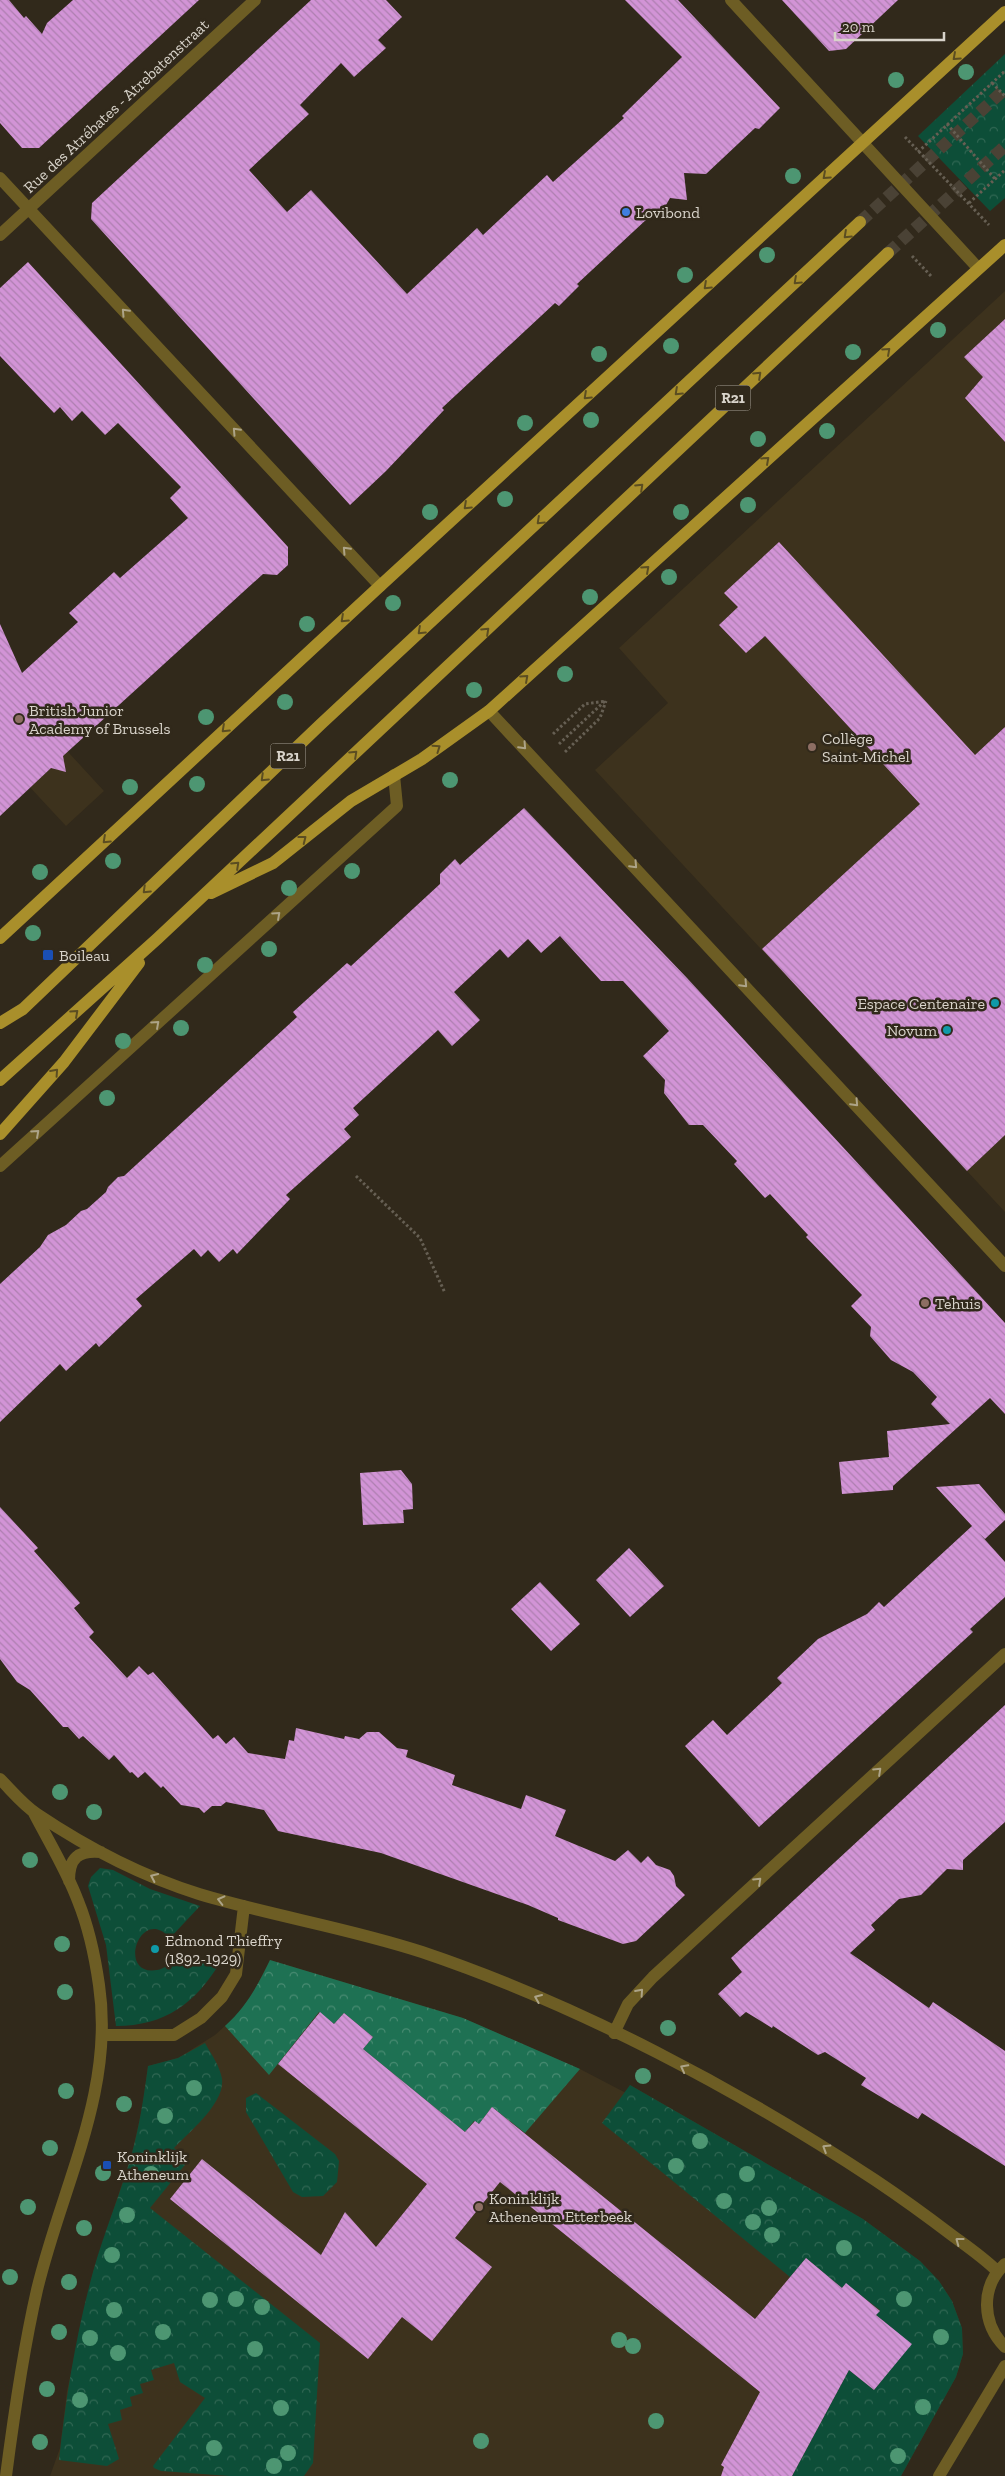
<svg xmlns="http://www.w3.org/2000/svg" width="1005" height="2476" font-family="'Zilla Slab',serif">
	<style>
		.built { fill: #3d321d }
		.forest { fill: url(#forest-crowns) }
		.park { fill: url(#park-crowns) }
		.building { fill: url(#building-back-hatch) }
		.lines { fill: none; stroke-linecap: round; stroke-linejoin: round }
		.major-tunnel { stroke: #4a4235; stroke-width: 12; stroke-dasharray: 12 6; stroke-linecap: butt }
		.path { stroke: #665f53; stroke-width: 3; stroke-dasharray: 2.5 2.5; stroke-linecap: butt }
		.minor { stroke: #6d5d24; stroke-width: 12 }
		.major { stroke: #a98f2b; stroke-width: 12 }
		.tree { fill: #4d9672 }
		.oneway { stroke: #5b4d21 }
		.oneway2 { stroke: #ada488 }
		.shop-dot { fill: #3f7fe0; stroke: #31291b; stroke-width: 2 }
		.education-dot { fill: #8d6e63; stroke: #31291b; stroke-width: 2 }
		.transit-dot { fill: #1a4fb4; stroke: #31291b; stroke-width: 2 }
		.culture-dot { fill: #0f9aa8; stroke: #31291b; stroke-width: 2 }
		.labels { text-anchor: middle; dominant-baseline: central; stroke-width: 5; stroke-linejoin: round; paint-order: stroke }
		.shield { fill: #31291b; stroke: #a6a096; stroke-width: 1 }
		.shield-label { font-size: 15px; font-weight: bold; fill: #d8d3ca }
		.street-label { font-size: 16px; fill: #d8d3ca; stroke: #31291b }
		.poi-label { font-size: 16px; fill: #d8d3ca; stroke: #31291b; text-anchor: start }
	</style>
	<defs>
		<pattern id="forest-crowns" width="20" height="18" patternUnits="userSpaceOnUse" patternTransform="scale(1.25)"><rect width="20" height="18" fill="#1e7153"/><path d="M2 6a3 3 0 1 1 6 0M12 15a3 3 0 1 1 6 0" fill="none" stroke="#498b72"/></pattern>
		<pattern id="park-crowns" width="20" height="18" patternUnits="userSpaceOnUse" patternTransform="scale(1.25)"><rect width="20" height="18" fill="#0d4e38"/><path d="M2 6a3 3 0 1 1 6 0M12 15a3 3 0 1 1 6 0" fill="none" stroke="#306753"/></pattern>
		<pattern id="building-back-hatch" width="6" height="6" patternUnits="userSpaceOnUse" patternTransform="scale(1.25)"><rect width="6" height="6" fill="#d294d6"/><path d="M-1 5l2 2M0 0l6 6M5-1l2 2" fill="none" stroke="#ae7fb0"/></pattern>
	</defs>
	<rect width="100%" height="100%" fill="#31291b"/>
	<path class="built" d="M 1005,291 L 1005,1212 L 595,770 L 668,703 L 619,648 Z
		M 0,678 L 104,791 L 66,826 L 0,755 Z
		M 270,1960 L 463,2018 L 580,2069 L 626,2093 L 630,2085 L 863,2219 L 920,2261 L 939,2281 L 952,2301 L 962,2328 L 963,2354 L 956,2377 L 901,2476 L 50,2476 L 60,2448 L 67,2391 L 93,2272 L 132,2153 L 142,2109 L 148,2066 L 178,2058 L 215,2035 L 238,2014 L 253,1993 Z"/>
	<path class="forest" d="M 270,1960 L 463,2018 L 580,2069 L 525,2133 L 492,2107 L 479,2124 L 474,2121 L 465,2132 L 363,2049 L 373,2037 L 344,2013 L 334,2024 L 319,2012 L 269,2075 L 225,2026 C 246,2007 258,1985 270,1960 Z"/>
	<path class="park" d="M 1005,54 L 1005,198 L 990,211 L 918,136 Z
		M 100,1868 L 113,1870 L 150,1889 L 200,1906 L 170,1938 C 140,1904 116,1977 157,1970 C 165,1969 171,1963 174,1955 L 221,1961 C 196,2003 165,2026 116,2026 L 106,1945 L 88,1886 L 91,1877 Z
		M 205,2043 C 211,2054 220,2066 222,2079 C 225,2103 189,2132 174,2148 L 188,2161 L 150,2208 L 320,2343 L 313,2463 L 304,2476 L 230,2476 L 161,2471 L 154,2468 L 153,2466 L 205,2398 L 180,2382 L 174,2363 L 151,2370 L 154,2380 L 140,2384 L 143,2393 L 130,2397 L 132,2406 L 120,2410 L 122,2420 L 108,2424 L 119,2459 L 107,2466 L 59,2460 C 66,2396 76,2334 93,2272 C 104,2232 121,2193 132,2153 C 140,2124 144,2095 148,2066 L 178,2058 Z
		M 630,2085 L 863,2219 L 920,2261 L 939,2281 L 952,2301 L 962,2328 L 963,2354 L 956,2377 L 901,2476 L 792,2476 L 849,2370 L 874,2390 L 911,2344 L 876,2315 L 880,2310 L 846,2284 L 842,2288 L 806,2258 L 790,2277 L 602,2123 Z
		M 256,2093 L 335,2154 L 339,2161 L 337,2182 L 323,2196 L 302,2197 L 293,2192 L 246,2112 L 246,2098 Z"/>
	<path class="building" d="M 0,0 L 9,0 L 24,18 L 26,16 L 42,34 L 47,23 L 73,0 L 199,0 L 39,148 L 22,148 L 0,123 Z
		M 311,0 L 386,0 L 402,17 L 378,40 L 386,48 L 354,77 L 341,63 L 300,105 L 309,114 L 249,170 L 287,212 L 311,190 L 407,294 L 477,228 L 483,235 L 547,175 L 553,182 L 624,118 L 622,116 L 682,57 L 625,0 L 678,0 L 780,108 L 759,129 L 755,128 L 706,174 L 684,173 L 687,200 L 670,198 L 661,214 L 648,218 L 577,284 L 579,286 L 559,306 L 555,303 L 442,408 L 444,410 L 386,471 L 350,505 L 91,219 L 92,203 Z
		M 782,0 L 898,0 L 846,49 L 829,51 Z
		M 28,262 L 288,547 L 288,565 L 277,575 L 263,574 L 63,756 L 66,772 L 51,768 L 0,816 L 0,624 L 22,673 L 78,622 L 69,613 L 114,572 L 120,578 L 188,518 L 170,498 L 181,487 L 118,423 L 105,435 L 82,411 L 72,421 L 60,407 L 54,413 L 0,356 L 0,288 Z
		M 1005,319 L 1005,442 L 965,398 L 983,377 L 964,357 Z
		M 779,542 L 975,755 L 1005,727 L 1005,1135 L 967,1171 L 762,949 L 920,804 L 765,636 L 746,653 L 719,625 L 738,607 L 724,593 Z
		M 524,808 L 687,978 L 1005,1323 L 1005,1414 L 990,1398 L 893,1486 L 893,1490 L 842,1494 L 839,1462 L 889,1457 L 887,1431 L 950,1424 L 931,1404 L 937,1397 L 913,1372 L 891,1360 L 870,1336 L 871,1327 L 851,1306 L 862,1295 L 806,1237 L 808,1235 L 770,1194 L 765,1198 L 734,1164 L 737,1161 L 703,1125 L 689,1125 L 664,1093 L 665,1080 L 643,1056 L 669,1031 L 623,981 L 601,981 L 560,936 L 541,953 L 528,939 L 508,958 L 500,949 L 454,992 L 480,1020 L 452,1046 L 438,1030 L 353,1108 L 359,1115 L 344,1129 L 351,1137 L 286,1195 L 290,1199 L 237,1254 L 233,1249 L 219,1262 L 208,1250 L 201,1257 L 194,1249 L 136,1299 L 142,1306 L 99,1347 L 96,1343 L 66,1371 L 60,1364 L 0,1422 L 0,1284 L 40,1247 L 48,1235 L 66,1225 L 81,1211 L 87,1209 L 106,1192 L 108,1187 L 118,1177 L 124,1176 L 222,1086 L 297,1017 L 293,1012 L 347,963 L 351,966 L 440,884 L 440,874 L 455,859 L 460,865 Z
		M 401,1470 L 412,1484 L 413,1509 L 403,1510 L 404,1523 L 363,1525 L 360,1473 Z
		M 979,1484 L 1005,1514 L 1005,1520 L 985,1539 L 979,1533 L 1005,1562 L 1005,1597 L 970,1629 L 973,1632 L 759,1827 L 685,1746 L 713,1720 L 727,1735 L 782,1683 L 777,1678 L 818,1639 L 867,1614 L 879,1602 L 884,1607 L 972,1526 L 936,1487 Z
		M 0,1507 L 38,1548 L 34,1551 L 80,1603 L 74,1608 L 94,1632 L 89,1637 L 127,1678 L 139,1666 L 148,1675 L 153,1672 L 213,1739 L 218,1735 L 226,1744 L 234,1737 L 248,1753 L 285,1759 L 289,1740 L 294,1741 L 296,1728 L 344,1739 L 345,1736 L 359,1739 L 367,1732 L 379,1732 L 397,1748 L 408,1750 L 406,1757 L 455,1775 L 452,1785 L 521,1809 L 526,1795 L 566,1810 L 555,1836 L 615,1861 L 628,1850 L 641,1863 L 648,1856 L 656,1865 L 670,1870 L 674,1876 L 676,1886 L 685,1895 L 636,1941 L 623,1944 L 558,1920 L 558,1918 L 528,1905 L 381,1853 L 278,1831 L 264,1810 L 226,1802 L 221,1806 L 212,1806 L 204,1813 L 199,1808 L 181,1805 L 163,1786 L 161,1788 L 145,1772 L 138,1778 L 132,1772 L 130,1773 L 114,1755 L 109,1760 L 83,1736 L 79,1739 L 68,1727 L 63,1727 L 30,1690 L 17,1682 L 0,1659 Z
		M 629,1548 L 664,1586 L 630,1617 L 596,1580 Z
		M 540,1582 L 580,1624 L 551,1651 L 511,1609 Z
		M 1005,1705 L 1005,1822 L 963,1860 L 963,1870 L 947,1869 L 921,1895 L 899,1899 L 871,1925 L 875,1930 L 850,1953 L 929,2008 L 933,2002 L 1005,2051 L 1005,2166 L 922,2113 L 918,2119 L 861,2085 L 866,2078 L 825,2052 L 818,2055 L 773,2026 L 772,2028 L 746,2012 L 740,2017 L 718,1994 L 742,1972 L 731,1958 Z
		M 320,2012 L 334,2024 L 344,2013 L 373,2037 L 363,2049 L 465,2132 L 475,2121 L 479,2124 L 492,2107 L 755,2319 L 806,2258 L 842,2288 L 846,2283 L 880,2311 L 876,2315 L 912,2344 L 874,2390 L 849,2370 L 792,2476 L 721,2476 L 724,2467 L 721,2465 L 760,2392 L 500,2182 L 455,2238 L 492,2267 L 432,2341 L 402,2317 L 368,2359 L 170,2199 L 202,2159 L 321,2255 L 345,2212 L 376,2247 L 427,2184 L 278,2064 Z"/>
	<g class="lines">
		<path class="major-tunnel" d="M 860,222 L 1005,89
			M 888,253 L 1005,146"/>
		<path class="path" d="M 992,83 L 1005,96
			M 947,124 L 995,179
			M 905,137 L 989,225
			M 918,152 L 1005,71
			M 969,203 L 1005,170
			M 912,256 L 932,277
			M 553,734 L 585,704 L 606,701
			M 559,744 L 605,701
			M 565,752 L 600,718 L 606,701
			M 356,1176 L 420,1238 L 445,1293"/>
		<path class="minor" d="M 731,0 L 978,268
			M 0,178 L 380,586
			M 0,235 L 255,0
			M 489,711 L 1005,1266
			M 0,1166 L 397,806 L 394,775
			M 0,1779 C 12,1791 23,1805 37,1814 C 86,1847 142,1876 199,1894 C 272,1916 349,1928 422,1952 C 579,2005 737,2089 875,2180 C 902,2198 928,2217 953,2236 C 968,2247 984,2258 997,2271
			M 69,1881 C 69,1858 78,1850 101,1852
			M 614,2033 L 628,2004 L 653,1977 L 1005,1654
			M 102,2035 L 174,2035 L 201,2018 L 222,1997 L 236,1974 L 244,1906
			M 1005,2264 C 980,2287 982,2324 1005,2347
			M 6,2476 C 14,2414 23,2351 37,2290 C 61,2188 115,2092 99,1985 C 95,1957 89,1928 78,1901 C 67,1871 49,1842 34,1813
			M 939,2476 L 1005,2366"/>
		<path class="major" d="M 211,893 L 273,863 L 351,801 L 422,759 L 489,711 L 1005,245
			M 0,938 L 380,586 L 1005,12
			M 0,1023 L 23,1009 L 321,724 L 860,222
			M 0,1080 L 157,939 L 888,253
			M 0,1134 L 64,1062 L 139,963"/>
	</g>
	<g class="tree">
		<circle cx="966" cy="72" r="8"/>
		<circle cx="896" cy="80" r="8"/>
		<circle cx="793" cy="176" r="8"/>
		<circle cx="767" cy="255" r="8"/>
		<circle cx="685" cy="275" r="8"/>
		<circle cx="938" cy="330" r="8"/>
		<circle cx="671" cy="346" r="8"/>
		<circle cx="853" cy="352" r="8"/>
		<circle cx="599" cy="354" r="8"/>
		<circle cx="591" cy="420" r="8"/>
		<circle cx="525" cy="423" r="8"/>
		<circle cx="827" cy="431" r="8"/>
		<circle cx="758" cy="439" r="8"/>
		<circle cx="505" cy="499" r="8"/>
		<circle cx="748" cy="505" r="8"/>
		<circle cx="430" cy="512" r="8"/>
		<circle cx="681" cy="512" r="8"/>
		<circle cx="669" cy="577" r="8"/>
		<circle cx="590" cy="597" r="8"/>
		<circle cx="393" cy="603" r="8"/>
		<circle cx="307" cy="624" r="8"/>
		<circle cx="565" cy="674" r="8"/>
		<circle cx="474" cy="690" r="8"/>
		<circle cx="285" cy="702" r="8"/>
		<circle cx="206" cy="717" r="8"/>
		<circle cx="450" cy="780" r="8"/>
		<circle cx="197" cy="784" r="8"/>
		<circle cx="130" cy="787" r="8"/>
		<circle cx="113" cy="861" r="8"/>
		<circle cx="352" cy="871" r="8"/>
		<circle cx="40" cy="872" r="8"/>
		<circle cx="289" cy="888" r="8"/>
		<circle cx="33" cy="933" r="8"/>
		<circle cx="269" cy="949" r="8"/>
		<circle cx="205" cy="965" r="8"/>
		<circle cx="181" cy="1028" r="8"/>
		<circle cx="123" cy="1041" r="8"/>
		<circle cx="107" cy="1098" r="8"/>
		<circle cx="60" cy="1792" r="8"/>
		<circle cx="94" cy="1812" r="8"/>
		<circle cx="30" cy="1860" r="8"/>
		<circle cx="62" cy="1944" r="8"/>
		<circle cx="65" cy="1992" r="8"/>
		<circle cx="668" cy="2028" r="8"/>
		<circle cx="643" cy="2076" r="8"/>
		<circle cx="194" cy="2088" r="8"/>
		<circle cx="66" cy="2091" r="8"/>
		<circle cx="124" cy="2104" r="8"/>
		<circle cx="165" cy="2116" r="8"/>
		<circle cx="700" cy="2141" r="8"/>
		<circle cx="50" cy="2148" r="8"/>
		<circle cx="676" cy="2166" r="8"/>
		<circle cx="103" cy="2173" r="8"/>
		<circle cx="151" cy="2174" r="8"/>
		<circle cx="747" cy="2174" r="8"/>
		<circle cx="724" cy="2201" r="8"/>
		<circle cx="28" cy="2207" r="8"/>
		<circle cx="769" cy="2208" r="8"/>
		<circle cx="127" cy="2215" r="8"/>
		<circle cx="753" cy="2222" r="8"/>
		<circle cx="84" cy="2228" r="8"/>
		<circle cx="772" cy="2235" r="8"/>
		<circle cx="844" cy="2248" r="8"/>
		<circle cx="112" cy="2255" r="8"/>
		<circle cx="10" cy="2277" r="8"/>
		<circle cx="69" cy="2282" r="8"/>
		<circle cx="236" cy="2299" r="8"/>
		<circle cx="904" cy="2299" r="8"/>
		<circle cx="210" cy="2300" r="8"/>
		<circle cx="262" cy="2307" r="8"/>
		<circle cx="114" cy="2310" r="8"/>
		<circle cx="59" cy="2332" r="8"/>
		<circle cx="163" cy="2332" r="8"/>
		<circle cx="941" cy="2337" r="8"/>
		<circle cx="90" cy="2338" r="8"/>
		<circle cx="619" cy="2340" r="8"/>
		<circle cx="633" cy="2346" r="8"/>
		<circle cx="255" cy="2349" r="8"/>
		<circle cx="118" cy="2353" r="8"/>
		<circle cx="47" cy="2389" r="8"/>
		<circle cx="80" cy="2400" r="8"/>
		<circle cx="923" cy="2407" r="8"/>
		<circle cx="281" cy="2408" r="8"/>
		<circle cx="656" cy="2421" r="8"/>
		<circle cx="481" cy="2441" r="8"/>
		<circle cx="40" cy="2442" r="8"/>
		<circle cx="214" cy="2448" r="8"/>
		<circle cx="288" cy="2453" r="8"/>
		<circle cx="898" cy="2456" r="8"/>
		<circle cx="274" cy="2466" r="8"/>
	</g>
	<defs><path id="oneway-chevron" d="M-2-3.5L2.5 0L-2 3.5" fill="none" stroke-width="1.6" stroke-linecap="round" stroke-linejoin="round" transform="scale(1.25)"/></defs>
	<g class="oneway">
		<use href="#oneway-chevron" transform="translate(956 57) rotate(138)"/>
		<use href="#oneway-chevron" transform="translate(826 176) rotate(138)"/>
		<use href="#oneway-chevron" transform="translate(847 235) rotate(137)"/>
		<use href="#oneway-chevron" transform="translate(797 281) rotate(137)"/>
		<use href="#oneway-chevron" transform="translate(707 286) rotate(137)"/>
		<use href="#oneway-chevron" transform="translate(887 351) rotate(-42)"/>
		<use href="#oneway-chevron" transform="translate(758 375) rotate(-43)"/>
		<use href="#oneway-chevron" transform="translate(678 392) rotate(137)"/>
		<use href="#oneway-chevron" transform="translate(587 396) rotate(137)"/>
		<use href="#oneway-chevron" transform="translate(766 460) rotate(-42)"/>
		<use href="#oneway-chevron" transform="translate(640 487) rotate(-43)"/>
		<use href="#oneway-chevron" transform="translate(467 506) rotate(137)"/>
		<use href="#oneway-chevron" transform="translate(540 521) rotate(137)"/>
		<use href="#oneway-chevron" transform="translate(646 569) rotate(-42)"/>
		<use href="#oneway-chevron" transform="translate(344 619) rotate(137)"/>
		<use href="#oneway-chevron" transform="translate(421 631) rotate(137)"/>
		<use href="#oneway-chevron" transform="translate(486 631) rotate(-43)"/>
		<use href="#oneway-chevron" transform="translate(525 678) rotate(-42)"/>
		<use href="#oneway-chevron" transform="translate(225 729) rotate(137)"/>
		<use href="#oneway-chevron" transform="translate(437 748) rotate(-35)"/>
		<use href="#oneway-chevron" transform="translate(354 754) rotate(-43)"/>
		<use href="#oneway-chevron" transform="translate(264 778) rotate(136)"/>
		<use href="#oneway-chevron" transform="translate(303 839) rotate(-38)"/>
		<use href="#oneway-chevron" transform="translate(106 840) rotate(137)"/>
		<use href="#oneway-chevron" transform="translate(236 865) rotate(-43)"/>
		<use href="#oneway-chevron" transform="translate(146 890) rotate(136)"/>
		<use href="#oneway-chevron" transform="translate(75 1013) rotate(-42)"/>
		<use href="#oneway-chevron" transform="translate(55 1072) rotate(-48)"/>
	</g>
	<g class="oneway2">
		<use href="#oneway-chevron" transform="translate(125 312) rotate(-133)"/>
		<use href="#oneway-chevron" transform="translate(236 431) rotate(-133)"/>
		<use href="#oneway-chevron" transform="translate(346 550) rotate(-133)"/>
		<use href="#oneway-chevron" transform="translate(523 746) rotate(47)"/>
		<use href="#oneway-chevron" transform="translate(634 865) rotate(47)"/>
		<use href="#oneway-chevron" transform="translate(277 915) rotate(-42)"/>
		<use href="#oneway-chevron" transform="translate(744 984) rotate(47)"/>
		<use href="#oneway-chevron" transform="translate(156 1024) rotate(-42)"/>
		<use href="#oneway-chevron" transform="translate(855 1103) rotate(47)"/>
		<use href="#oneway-chevron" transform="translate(36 1133) rotate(-42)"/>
		<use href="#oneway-chevron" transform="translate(878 1771) rotate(-43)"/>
		<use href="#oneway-chevron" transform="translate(154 1877) rotate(-155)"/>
		<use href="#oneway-chevron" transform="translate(758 1881) rotate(-43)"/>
		<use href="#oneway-chevron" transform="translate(221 1900) rotate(-166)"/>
		<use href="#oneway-chevron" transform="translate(640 1992) rotate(-48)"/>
		<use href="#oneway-chevron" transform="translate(538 1998) rotate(-157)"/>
		<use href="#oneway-chevron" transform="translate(684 2068) rotate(-152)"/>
		<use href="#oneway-chevron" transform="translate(826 2148) rotate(-148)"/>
		<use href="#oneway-chevron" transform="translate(959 2241) rotate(-143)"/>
	</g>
	<circle class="shop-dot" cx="626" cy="212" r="5"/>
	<g class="education-dot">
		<circle cx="19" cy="719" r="5"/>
		<circle cx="812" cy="747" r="5"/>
		<circle cx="925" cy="1303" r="5"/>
		<circle cx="479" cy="2207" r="5"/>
	</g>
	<g class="transit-dot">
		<rect x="42" y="949" width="12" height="12" rx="2.5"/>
		<rect x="102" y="2160" width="10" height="10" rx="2.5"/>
	</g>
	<g class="culture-dot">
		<circle cx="995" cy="1003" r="5"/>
		<circle cx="947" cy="1030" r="5"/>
		<circle cx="155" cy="1949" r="5"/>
	</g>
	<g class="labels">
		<g class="shield">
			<rect x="715.5" y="385.5" width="35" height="25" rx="4"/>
			<rect x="270.5" y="743.5" width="35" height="25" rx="4"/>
		</g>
		<g class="shield-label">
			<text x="733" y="398">R21</text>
			<text x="288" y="756">R21</text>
		</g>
		<g class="street-label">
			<text transform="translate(116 106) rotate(-43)">Rue des Atrébates - Atrebatenstraat</text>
		</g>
		<g class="poi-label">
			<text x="636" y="212">Lovibond</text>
			<text x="29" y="710">British Junior<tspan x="29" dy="18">Academy of Brussels</tspan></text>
			<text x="822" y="738">Collège<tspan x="822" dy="18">Saint-Michel</tspan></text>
			<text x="59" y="955">Boileau</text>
			<text x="985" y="1003" text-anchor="end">Espace Centenaire</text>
			<text x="937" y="1030" text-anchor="end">Novum</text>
			<text x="935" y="1303">Tehuis</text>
			<text x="165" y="1940">Edmond Thieffry<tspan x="165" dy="18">(1892-1929)</tspan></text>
			<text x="117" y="2156">Koninklijk<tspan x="117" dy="18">Atheneum</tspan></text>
			<text x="489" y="2198">Koninklijk<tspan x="489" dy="18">Atheneum Etterbeek</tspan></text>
		</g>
	</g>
	<path d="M835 32v8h109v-8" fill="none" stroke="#d8d3ca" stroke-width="2.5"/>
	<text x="842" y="32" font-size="15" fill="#d8d3ca" stroke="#31291b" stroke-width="4" paint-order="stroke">20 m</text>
</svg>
